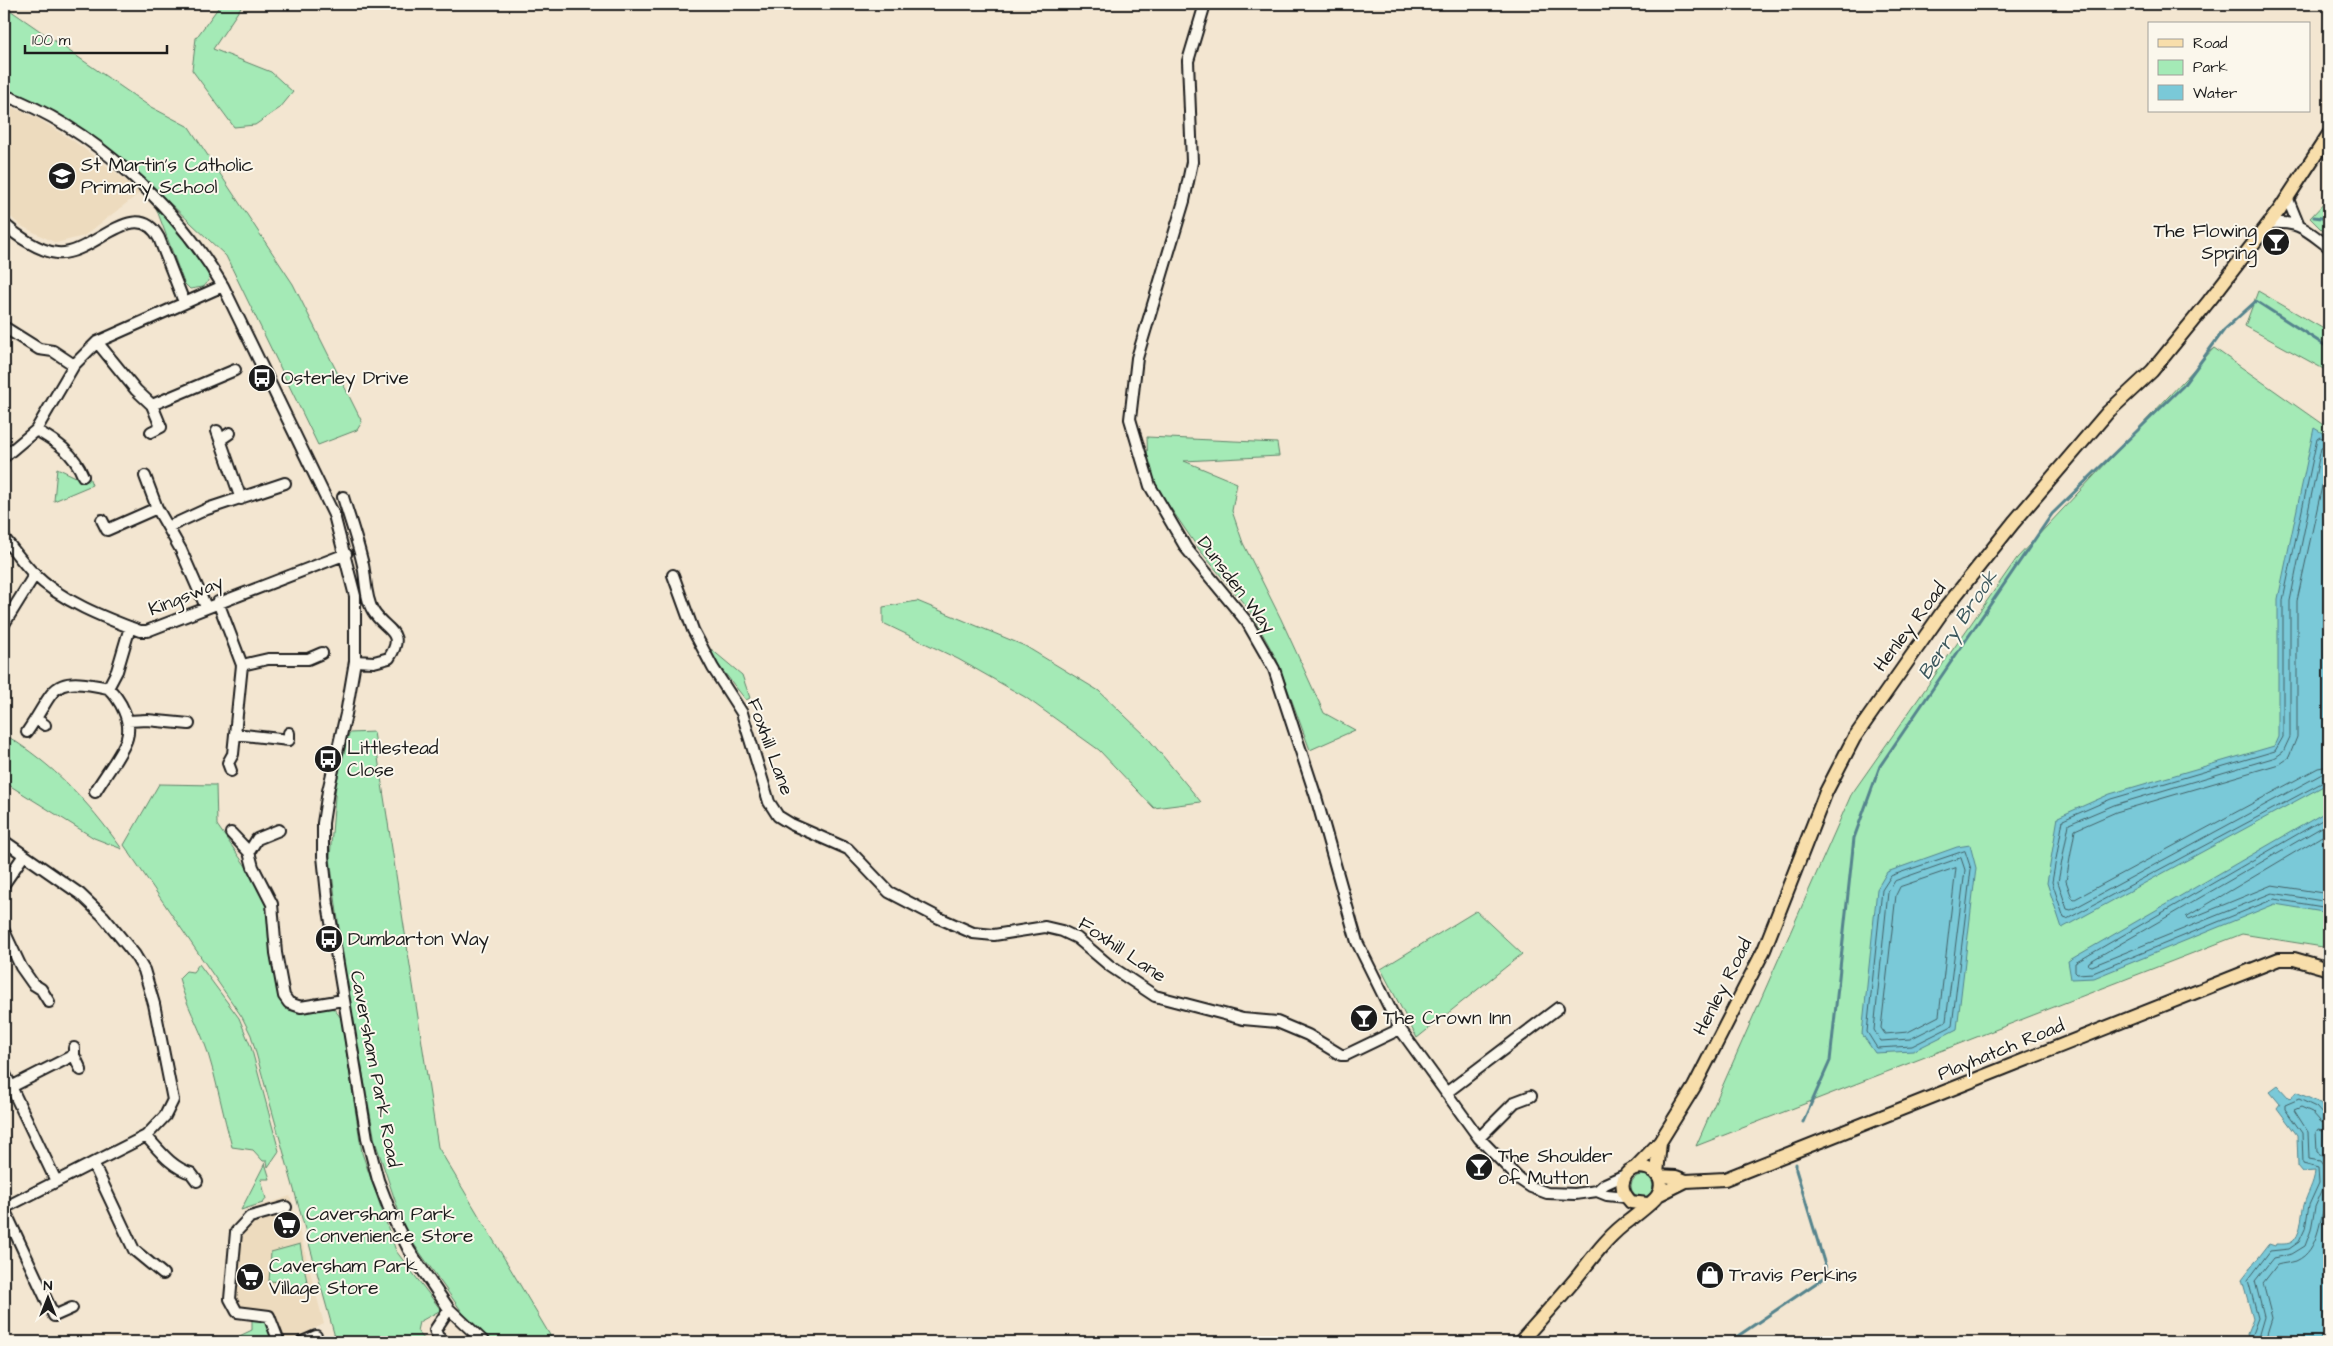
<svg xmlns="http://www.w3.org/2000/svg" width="2333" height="1346" font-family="'Architects Daughter',sans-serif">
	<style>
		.built { fill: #eddbbe }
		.green { fill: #a4eab6; stroke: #608369 }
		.water { fill: #7ac9d8; stroke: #54848d }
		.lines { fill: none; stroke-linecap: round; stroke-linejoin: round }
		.shore { stroke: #426167; stroke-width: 1 }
		.stream { stroke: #54848d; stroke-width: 3 }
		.minor-casing { stroke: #1c1c1c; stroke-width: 14 }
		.major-casing { stroke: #1c1c1c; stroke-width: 16 }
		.minor { stroke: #fbf7ec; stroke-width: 10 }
		.major { stroke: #f8deab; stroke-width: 12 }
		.labels { text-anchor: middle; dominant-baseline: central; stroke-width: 4; stroke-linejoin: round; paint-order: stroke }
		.poi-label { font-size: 19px; fill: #1c1c1c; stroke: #fbf7ec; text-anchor: start }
		.street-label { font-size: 19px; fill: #1c1c1c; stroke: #fbf7ec }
		.water-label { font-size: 20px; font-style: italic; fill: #3d595e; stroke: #fbf7ec }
	</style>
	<rect width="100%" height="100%" fill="#f3e6d1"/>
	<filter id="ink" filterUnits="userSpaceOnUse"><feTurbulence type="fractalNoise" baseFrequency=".02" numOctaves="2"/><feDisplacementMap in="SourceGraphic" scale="10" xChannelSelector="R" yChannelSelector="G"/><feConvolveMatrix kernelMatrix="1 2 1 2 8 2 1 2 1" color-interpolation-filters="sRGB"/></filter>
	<g filter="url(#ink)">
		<path class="built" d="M 4,104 L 37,118 L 74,141 L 141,192 L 84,236 L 56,243 L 21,226 L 4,211 Z
			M 290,1196 L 324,1324 L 286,1342 L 275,1342 L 264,1319 L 233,1314 L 233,1231 L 250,1210 Z"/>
		<path class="green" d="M 221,4 L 243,4 L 213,49 L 271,72 L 293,92 L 280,108 L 255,125 L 234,127 L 192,70 L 196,38 Z
			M 4,6 L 149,106 L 189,127 L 293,284 L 362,422 L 357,430 L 318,445 L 226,256 L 155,189 L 110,151 L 54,112 L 4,89 Z
			M 2329,198 L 2329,237 L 2310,218 Z
			M 155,205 C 170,221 203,252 208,274 C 210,279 207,284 203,287 L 190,289 L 184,283 Z
			M 2258,291 L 2329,332 L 2329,372 L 2245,326 Z
			M 2214,348 L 2329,429 L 2329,948 L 2242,934 L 1696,1146 L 1851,795 L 2017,558 Z
			M 1147,437 L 1277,443 L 1279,456 L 1184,461 L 1237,483 L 1232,511 L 1243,543 L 1281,619 L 1324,713 L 1355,730 L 1310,750 L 1277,660 L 1250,611 L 1198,548 L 1148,475 Z
			M 57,468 L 78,478 L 88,474 L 92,485 L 54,501 Z
			M 917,601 L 1025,646 L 1099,691 L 1147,737 L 1201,802 L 1154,808 L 1099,750 L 1025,697 L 958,659 L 883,623 L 883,607 Z
			M 711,649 L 742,675 L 750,698 L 746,700 L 712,657 Z
			M 374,732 L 438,1147 L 554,1342 L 489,1342 L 470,1323 L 406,1233 L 375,1141 L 345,975 L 330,858 L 336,784 L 349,733 Z
			M 4,734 C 55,766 87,800 122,849 L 94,838 L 4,782 Z
			M 159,784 L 216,785 L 217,825 L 266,895 L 272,957 L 280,998 L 334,1009 L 341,1018 L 362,1153 L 396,1251 L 441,1310 L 419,1322 L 417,1331 L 427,1342 L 337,1342 L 335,1337 L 251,1035 L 242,1017 L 124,845 Z
			M 1476,911 L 1522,954 L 1417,1038 L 1381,969 Z
			M 199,964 L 239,1018 L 251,1047 L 279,1151 L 268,1167 L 267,1161 L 263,1161 L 253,1150 L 232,1147 C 223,1115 217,1081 207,1050 C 199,1026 185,1003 179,978 L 186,971 L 193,972 Z
			M 265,1163 L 270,1179 L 261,1179 L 266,1199 L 263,1203 L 241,1210 Z
			M1631 1186a11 11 0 1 1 22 0a11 11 0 1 1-22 0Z
			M 300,1244 L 309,1293 L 282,1287 L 283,1282 L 269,1281 L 271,1252 Z
			M 252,1317 L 264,1319 L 275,1342 L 227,1342 L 252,1330 Z"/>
		<path class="water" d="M 2314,428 L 2329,437 L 2329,783 L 2062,928 L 2047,883 L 2058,817 L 2110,794 L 2274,746 L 2278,737 L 2278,599 Z
			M 2329,810 L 2329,913 L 2275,904 L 2094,978 L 2071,979 L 2068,961 Z
			M 1970,845 L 1976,868 L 1957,1029 L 1913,1051 L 1875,1053 L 1862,1034 L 1877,889 L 1887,872 L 1957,847 Z
			M 2278,1086 L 2290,1099 L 2296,1092 L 2320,1103 L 2329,1115 L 2329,1342 L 2249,1342 L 2247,1334 L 2253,1319 L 2242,1279 L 2269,1244 L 2275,1246 L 2276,1244 C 2283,1244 2291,1245 2295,1239 C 2302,1230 2301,1215 2304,1205 C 2307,1193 2314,1184 2315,1171 L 2303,1172 L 2298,1166 L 2297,1135 L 2277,1108 L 2280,1104 L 2270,1092 Z"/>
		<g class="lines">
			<path class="shore" d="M 2329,441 L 2320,437 L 2317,439 L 2283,600 L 2283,737 L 2275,751 L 2111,799 L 2063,820 L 2052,882 L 2064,918 L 2067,919 L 2329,779
				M 2329,447 L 2321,448 L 2290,601 L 2290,737 L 2283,752 L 2276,757 L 2114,805 L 2069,824 L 2058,882 L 2067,909 L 2071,910 L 2322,774 L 2329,773
				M 2329,454 L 2297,601 L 2297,737 L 2289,757 L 2279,764 L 2116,812 L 2075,830 L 2066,881 L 2072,898 L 2075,899 L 2318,768 L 2329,766
				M 2329,816 L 2075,963 L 2075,972 L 2077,974 L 2093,973 L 2274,899 L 2329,908
				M 2329,823 L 2089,962 L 2088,965 L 2092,966 L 2272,893 L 2329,902
				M 2329,832 L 2186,917 L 2189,919 L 2272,885 L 2329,894
				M 1965,851 L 1971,869 L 1952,1026 L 1912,1046 L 1877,1048 L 1867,1032 L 1882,890 L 1891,876 Z
				M 1961,858 L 1965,870 L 1946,1021 L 1910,1039 L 1881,1041 L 1874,1030 L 1888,892 L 1895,881 Z
				M 1956,868 L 1939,1016 L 1908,1032 L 1885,1034 L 1881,1028 L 1896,895 L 1900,887 Z
				M 2329,1131 L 2318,1129 L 2316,1132 L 2317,1152 L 2329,1160
				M 2254,1342 L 2252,1334 L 2258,1318 L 2248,1280 L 2270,1251 L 2289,1249 L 2299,1242 L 2305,1229 L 2309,1205 L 2319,1183 L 2318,1168 L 2303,1164 L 2302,1133 L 2285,1109 L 2285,1105 L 2299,1099 L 2316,1107 L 2324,1116 L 2329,1118
				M 2260,1342 L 2259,1334 L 2264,1317 L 2255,1281 L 2273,1258 L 2292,1254 L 2305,1246 L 2311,1230 L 2315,1207 L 2325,1184 L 2325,1168 L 2320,1161 L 2309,1159 L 2308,1132 L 2294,1110 L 2301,1107 L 2312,1112 L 2321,1122 L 2329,1124
				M 2268,1342 L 2267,1334 L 2272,1318 L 2263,1283 L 2277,1265 C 2283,1263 2290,1263 2296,1261 C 2321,1250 2318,1217 2329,1194"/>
			<path class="stream" d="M 2314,217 L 2329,219
				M 1803,1122 L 1830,1061 L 1854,838 L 1880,766 L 2052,514 L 2182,387 L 2224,330 L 2256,301 L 2329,348
				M 1729,1342 L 1828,1275 L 1796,1170 L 1796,1164"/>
			<defs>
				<path id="minor" d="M 1205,4 L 1188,61 L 1192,162 L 1184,201 L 1137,358 L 1130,419 L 1150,486 L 1186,548 L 1247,622 L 1274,669 L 1316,797 L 1357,942 L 1400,1029 L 1479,1138 L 1519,1179 L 1531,1187 L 1547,1193 L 1575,1194 L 1597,1191 L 1607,1195 L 1626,1197
					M 4,95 C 92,127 176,206 223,286 L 334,515 L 355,596 L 355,661 L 346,714 L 328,791 L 323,823 L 323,856 L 328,904 L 367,1138 L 378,1180 L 392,1216 L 409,1250 L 449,1309 L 484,1342
					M 2287,197 L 2298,224
					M 2270,223 C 2300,221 2306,230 2329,247
					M 4,224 C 17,236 39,251 57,253 C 92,257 135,194 159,238 L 184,302
					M 4,327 L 39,349 L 53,351 L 74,365
					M 97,342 L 136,390 L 152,405 L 235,370
					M 36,430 C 57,442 74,453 83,476
					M 217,431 L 241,499
					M 151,432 L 161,427 L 152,405
					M 220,440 L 230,433
					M 4,457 L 36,430 L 74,365 L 97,342 L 223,286
					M 145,476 L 157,508 L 181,550 L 206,607
					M 343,497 C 350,520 358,542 363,565 C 366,579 365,598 373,611 C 385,631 407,631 389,658 L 374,662 L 355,661
					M 102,520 L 107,530 L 157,508
					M 168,527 L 207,509 L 285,483
					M 4,538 C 14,550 23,563 34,574 C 61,601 105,618 140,631 L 147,631 L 346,554
					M 673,575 L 693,630 L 713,668 L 742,713 L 769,802 L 778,816 L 791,824 L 848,849 L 889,892 L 939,918 L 973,933 L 994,935 L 1045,927 L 1062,931 L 1077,938 L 1110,966 L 1155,996 L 1243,1019 L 1277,1022 L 1308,1035 L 1341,1055 L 1346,1055 L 1400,1029
					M 218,602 L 242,665 L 233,754 L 228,763 L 231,771
					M 4,624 L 35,574
					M 242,665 L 268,659 L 308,659 L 322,653
					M 36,719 L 45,725
					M 128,721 L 147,720 L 189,724
					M 27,732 C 57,689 48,675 108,688
					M 235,734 L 289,740 L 289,733
					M 95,792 C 103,778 124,751 127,738 C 132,721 120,699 108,688 L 117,671 L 130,627
					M 231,833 L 249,852 L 253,867 L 272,904 L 276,953 L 284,996 L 289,1003 L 301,1007 L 343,1000
					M 4,841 L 80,894 L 103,916 L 135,955 L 144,970 L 154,1004 L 173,1100 L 165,1116 L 146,1136 L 4,1208
					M 249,852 L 257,839 L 279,830
					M 4,884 L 24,855
					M 4,931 L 21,967 L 33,984 L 41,989 L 49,1002
					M 74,1055 L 81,1070
					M 4,1072 L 56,1181
					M 11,1087 L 74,1055 L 74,1048
					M 1446,1093 L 1558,1008
					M 146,1136 C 159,1150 172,1168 191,1173 L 197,1181
					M 1479,1138 L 1515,1102 L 1531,1096
					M 93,1163 L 134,1250 L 163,1274
					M 1597,1191 L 1605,1184 L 1625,1175
					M 4,1209 L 54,1316 L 72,1308
					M 279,1342 L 269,1316 L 237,1312 L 230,1299 L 236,1232 L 250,1217 L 286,1207
					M 302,1342 L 316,1336
					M 445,1342 L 438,1337 L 435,1330 L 449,1309"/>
				<path id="major" d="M 1635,1168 L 1660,1142 L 1694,1087 L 1764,950 L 1826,792 L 1854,738 L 1943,611 L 2014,522 L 2108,412 L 2152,371 L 2209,301 L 2280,209 L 2329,134
					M 1657,1174 L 1660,1142
					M 1658,1176 L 1676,1177 L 1686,1181 L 1725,1179 L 2279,959 L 2294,959 L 2329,969
					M 1658,1195 L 1686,1181
					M 1520,1342 C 1538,1322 1556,1302 1573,1282 C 1591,1260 1607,1236 1630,1220 C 1636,1215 1655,1201 1658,1195 C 1672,1170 1629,1154 1623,1182 C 1621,1190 1625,1196 1631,1202 L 1647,1204"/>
			</defs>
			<use href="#minor" class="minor-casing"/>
			<use href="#major" class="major-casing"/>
			<use href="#minor" class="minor"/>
			<use href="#major" class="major"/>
		</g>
	</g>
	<defs>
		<symbol id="school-disc" viewBox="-11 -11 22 22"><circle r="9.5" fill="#1c1c1c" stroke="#fbf7ec"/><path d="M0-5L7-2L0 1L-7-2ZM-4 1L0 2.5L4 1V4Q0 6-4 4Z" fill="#fff"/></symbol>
		<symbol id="bar-disc" viewBox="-11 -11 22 22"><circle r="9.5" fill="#1c1c1c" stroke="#fbf7ec"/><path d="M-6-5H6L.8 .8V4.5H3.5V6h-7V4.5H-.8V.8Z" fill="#fff"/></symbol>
		<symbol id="bus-disc" viewBox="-11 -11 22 22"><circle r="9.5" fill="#1c1c1c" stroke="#fbf7ec"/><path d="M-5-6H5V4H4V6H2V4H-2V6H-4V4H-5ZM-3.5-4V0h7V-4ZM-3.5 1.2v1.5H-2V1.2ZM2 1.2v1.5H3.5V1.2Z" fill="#fff"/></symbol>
		<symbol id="supermarket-disc" viewBox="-11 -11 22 22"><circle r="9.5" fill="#1c1c1c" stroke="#fbf7ec"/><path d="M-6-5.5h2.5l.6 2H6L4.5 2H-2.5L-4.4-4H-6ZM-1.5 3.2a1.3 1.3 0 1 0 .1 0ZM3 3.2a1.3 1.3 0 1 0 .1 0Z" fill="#fff"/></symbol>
		<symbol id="shop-disc" viewBox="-11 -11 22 22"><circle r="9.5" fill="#1c1c1c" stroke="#fbf7ec"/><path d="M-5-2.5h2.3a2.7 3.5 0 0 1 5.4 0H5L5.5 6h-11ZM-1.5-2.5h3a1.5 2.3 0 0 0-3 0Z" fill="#fff"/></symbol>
	</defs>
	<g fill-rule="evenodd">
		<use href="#school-disc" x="46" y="160" width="32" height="32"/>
		<use href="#bar-disc" x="2260" y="226" width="32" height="32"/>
		<use href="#bus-disc" x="246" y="362" width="32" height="32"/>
		<use href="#bus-disc" x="312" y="743" width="32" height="32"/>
		<use href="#bus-disc" x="313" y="923" width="32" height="32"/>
		<use href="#bar-disc" x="1348" y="1002" width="32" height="32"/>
		<use href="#bar-disc" x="1463" y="1151" width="32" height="32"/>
		<use href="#supermarket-disc" x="271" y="1209" width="32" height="32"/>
		<use href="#shop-disc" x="1694" y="1259" width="32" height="32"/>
		<use href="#supermarket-disc" x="234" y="1261" width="32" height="32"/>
	</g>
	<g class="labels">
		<g class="poi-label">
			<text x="81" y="165">St Martin's Catholic<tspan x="81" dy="22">Primary School</tspan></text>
			<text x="2257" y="231" text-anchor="end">The Flowing<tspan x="2257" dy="22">Spring</tspan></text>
			<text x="281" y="378">Osterley Drive</text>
			<text x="347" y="748">Littlestead<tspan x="347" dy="22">Close</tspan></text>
			<text x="348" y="939">Dumbarton Way</text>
			<text x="1383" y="1018">The Crown Inn</text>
			<text x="1498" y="1156">The Shoulder<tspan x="1498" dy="22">of Mutton</tspan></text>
			<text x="306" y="1214">Caversham Park<tspan x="306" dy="22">Convenience Store</tspan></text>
			<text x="269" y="1266">Caversham Park<tspan x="269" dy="22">Village Store</tspan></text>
			<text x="1729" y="1275">Travis Perkins</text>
		</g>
		<g class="street-label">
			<text transform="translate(1236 585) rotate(53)">Dunsden Way</text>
			<text transform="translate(186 596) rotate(-22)">Kingsway</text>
			<text transform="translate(1910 627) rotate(-53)">Henley Road</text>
			<text transform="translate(770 747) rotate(70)">Foxhill Lane</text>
			<text transform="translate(1122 950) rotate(34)">Foxhill Lane</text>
			<text transform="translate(1723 987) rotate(-63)">Henley Road</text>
			<text transform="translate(2001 1050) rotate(-22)">Playhatch Road</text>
			<text transform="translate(375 1069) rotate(79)">Caversham Park Road</text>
		</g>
		<g class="water-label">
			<text transform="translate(1958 625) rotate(-56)">Berry Brook</text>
		</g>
	</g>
	<rect width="2333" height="1346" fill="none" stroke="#fbf7ec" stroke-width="20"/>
	<rect x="10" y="10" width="2313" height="1326" fill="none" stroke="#1c1c1c" stroke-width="2" filter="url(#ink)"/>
	<rect x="2148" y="22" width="162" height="90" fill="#fbf7ec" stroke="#a29f99"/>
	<rect x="2158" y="39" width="25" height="8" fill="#f8deab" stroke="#a29f99"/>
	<text x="2193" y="48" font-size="15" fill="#1c1c1c">Road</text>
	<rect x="2158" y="60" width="25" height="15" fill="#a4eab6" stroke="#a29f99"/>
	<text x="2193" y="72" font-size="15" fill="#1c1c1c">Park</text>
	<rect x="2158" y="85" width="25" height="15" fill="#7ac9d8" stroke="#a29f99"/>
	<text x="2193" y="98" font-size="15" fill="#1c1c1c">Water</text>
	<g transform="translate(48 1298)" stroke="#fbf7ec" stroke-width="4" paint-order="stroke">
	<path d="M0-4L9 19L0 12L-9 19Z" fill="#1c1c1c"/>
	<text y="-8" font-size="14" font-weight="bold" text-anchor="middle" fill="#1c1c1c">N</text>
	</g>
	<path d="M25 45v8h142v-8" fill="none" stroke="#1c1c1c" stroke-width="2.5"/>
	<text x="32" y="45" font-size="15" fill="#1c1c1c" stroke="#fbf7ec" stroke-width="4" paint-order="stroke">100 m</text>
</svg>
